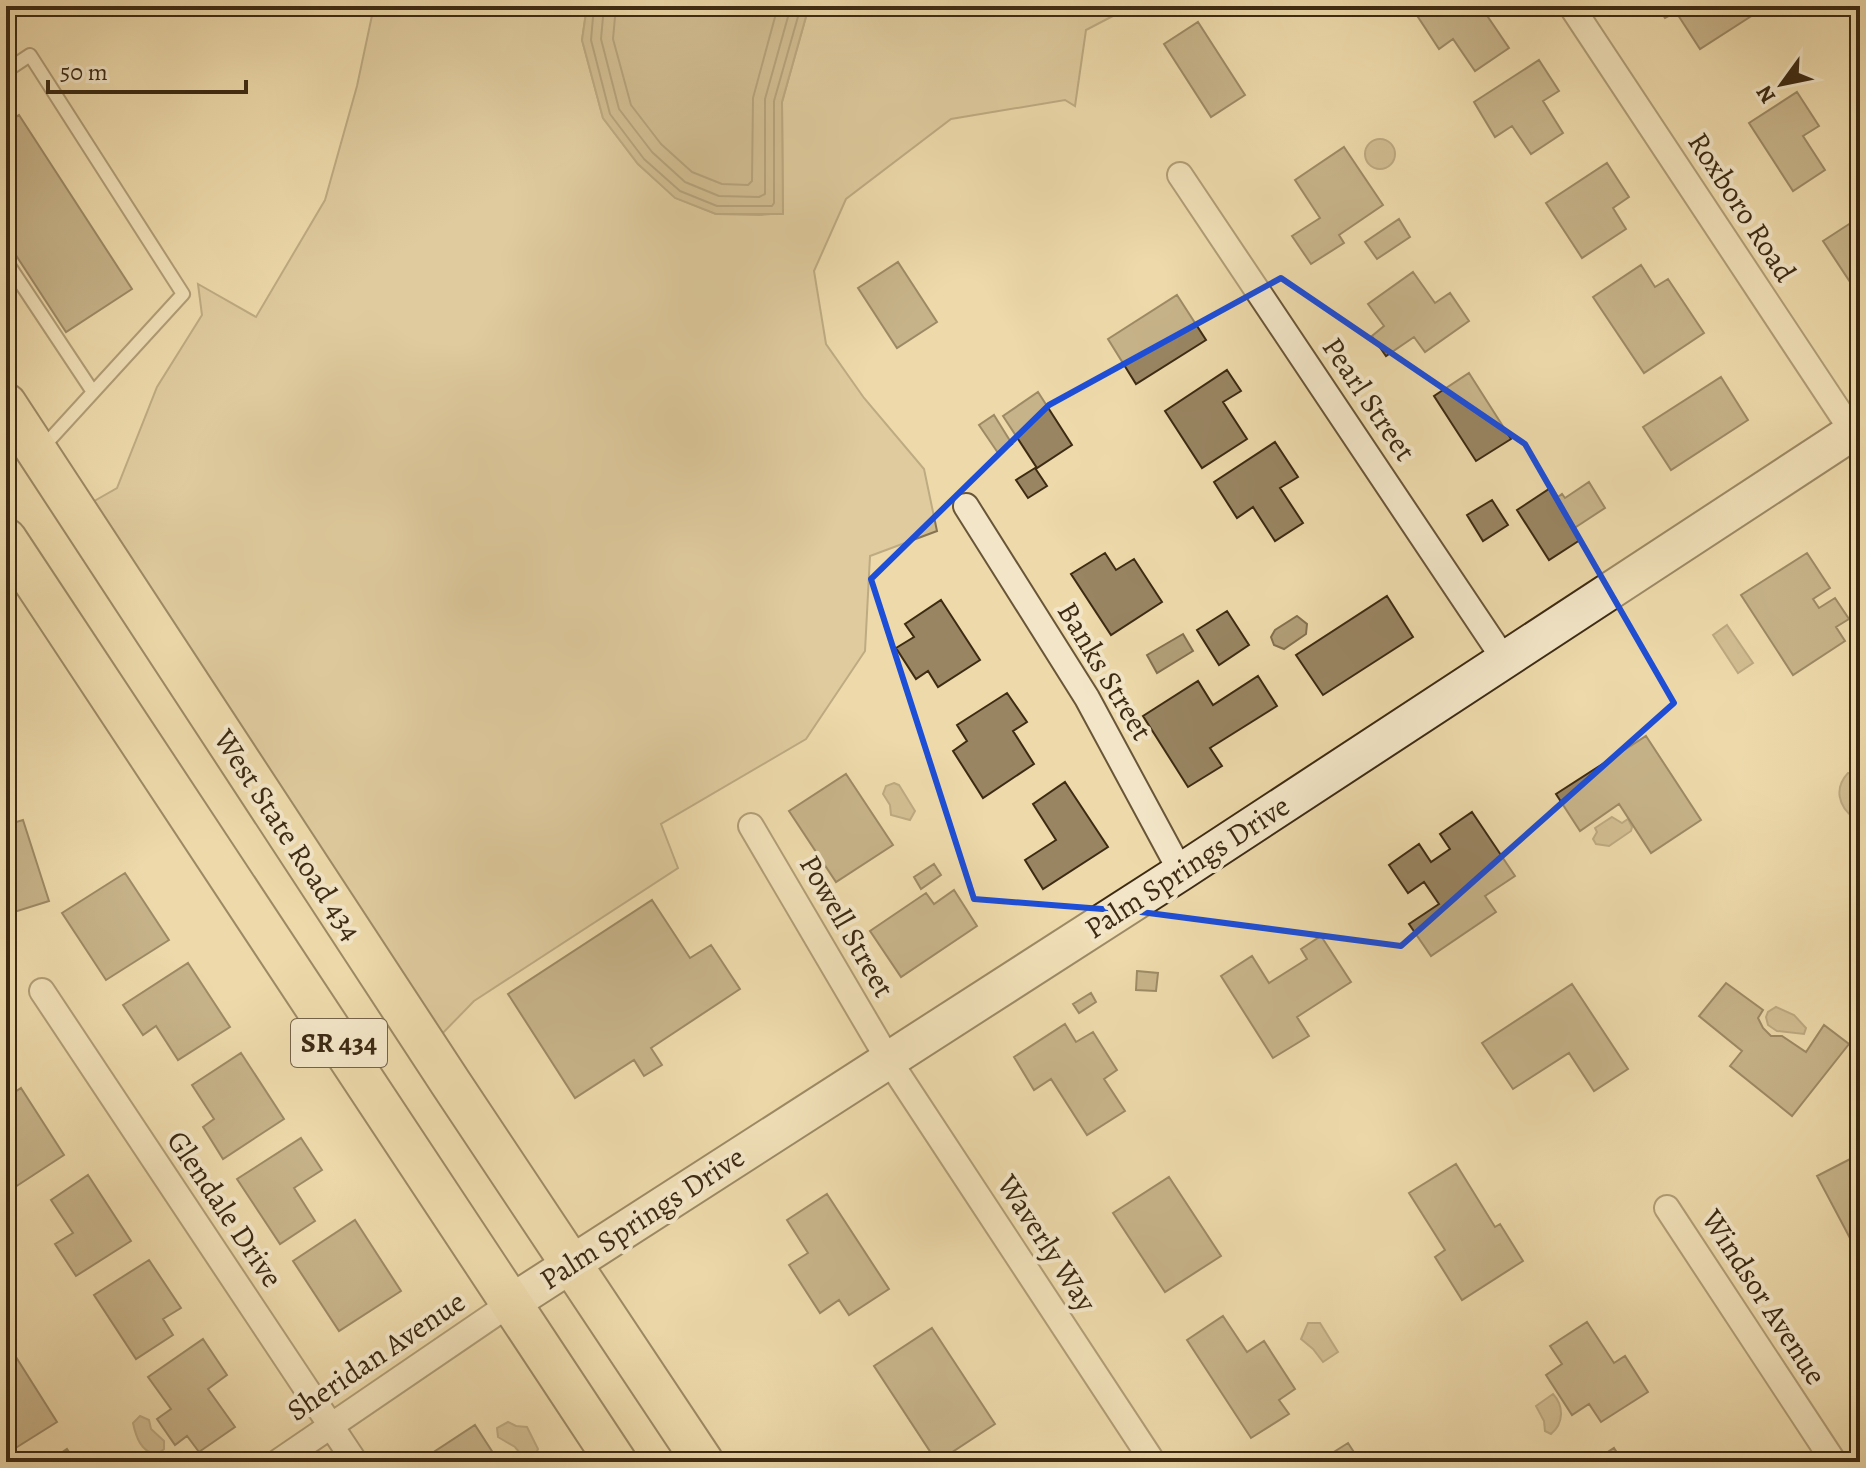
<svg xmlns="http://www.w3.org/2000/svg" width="1866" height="1468" font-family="Alegreya,serif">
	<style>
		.green { fill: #cfbb90; stroke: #867352; stroke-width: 2 }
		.water { fill: #b19e77; stroke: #83704f; stroke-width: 2 }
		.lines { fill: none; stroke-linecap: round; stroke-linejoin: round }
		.shore { stroke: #776445; stroke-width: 2 }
		.building { fill: #998562; stroke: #3d2b13; stroke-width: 2 }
		.lane-casing { stroke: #695639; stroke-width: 16 }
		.street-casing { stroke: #695639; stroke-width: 28 }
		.secondary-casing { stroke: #3d2b13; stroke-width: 40 }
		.primary-casing { stroke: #3d2b13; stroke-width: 44 }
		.lane { stroke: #f3e6c8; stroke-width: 12 }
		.street { stroke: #f3e6c8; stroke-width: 24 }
		.secondary { stroke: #f3e6c8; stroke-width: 36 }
		.primary { stroke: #edd9aa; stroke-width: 40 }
		.marked { fill: none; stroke: #1d4ed8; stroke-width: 6; stroke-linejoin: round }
		.labels { text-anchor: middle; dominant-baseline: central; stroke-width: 8; stroke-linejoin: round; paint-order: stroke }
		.shield { fill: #f3e6c8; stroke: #746349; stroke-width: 2 }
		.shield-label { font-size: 28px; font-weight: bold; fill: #3d2b13 }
		.street-label { font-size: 30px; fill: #3d2b13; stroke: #f3e6c8 }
	</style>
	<rect width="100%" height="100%" fill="#edd9aa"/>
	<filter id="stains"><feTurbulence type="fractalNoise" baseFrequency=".0025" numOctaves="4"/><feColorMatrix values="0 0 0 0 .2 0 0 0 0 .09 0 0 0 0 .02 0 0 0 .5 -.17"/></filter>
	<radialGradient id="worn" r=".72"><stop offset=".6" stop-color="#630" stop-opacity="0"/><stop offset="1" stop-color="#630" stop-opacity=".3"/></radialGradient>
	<path class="green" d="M 374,6 L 587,6 L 582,40 L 603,118 L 638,164 L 676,198 L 716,214 L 760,215 L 783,213 L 782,102 L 809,6 L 1132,6 L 1086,30 L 1075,106 L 1065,100 L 951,119 L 846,199 L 814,271 L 826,344 L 864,398 L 924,469 L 937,531 L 870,556 L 865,651 L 806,739 L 661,824 L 678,868 L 474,1001 L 439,1037 L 89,504 L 117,488 L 157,387 L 202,315 L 198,284 L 256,317 L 325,200 L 357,86 Z"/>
	<path class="water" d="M 587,6 L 809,6 L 782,102 L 783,214 L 716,214 L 675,198 L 638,164 L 603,118 L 582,40 Z
		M1365 154a15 15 0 1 1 30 0a15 15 0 1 1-30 0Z
		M 1297,616 L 1307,624 L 1306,634 L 1284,649 L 1274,645 L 1271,637 L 1275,630 Z
		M 1727,625 L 1753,663 L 1738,673 L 1713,635 Z
		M 1183,634 L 1193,651 L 1157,673 L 1147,655 Z
		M 1848,773 L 1857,775 C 1862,784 1860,789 1855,798 L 1858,810 L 1854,818 C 1838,806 1834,788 1848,773 Z
		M 894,783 L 899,785 L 915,811 L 910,820 L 891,815 L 890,805 L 883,794 L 886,786 Z
		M 1612,817 L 1622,823 L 1628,819 L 1632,827 L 1631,831 L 1609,846 L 1596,844 L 1593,839 L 1597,832 L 1595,828 Z
		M 1776,1007 L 1794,1015 L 1806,1028 L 1804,1034 L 1777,1031 L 1768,1025 L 1766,1017 L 1768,1012 Z
		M 1308,1323 L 1320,1323 L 1338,1352 L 1323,1362 L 1313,1349 L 1301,1339 Z
		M 1553,1394 C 1564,1406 1564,1423 1551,1434 L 1545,1431 L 1544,1421 L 1536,1406 Z
		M 140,1416 L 149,1420 L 151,1429 L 164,1441 L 164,1449 L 157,1455 C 141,1452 136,1437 133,1423 Z
		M 508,1422 L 516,1426 L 527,1427 L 538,1449 L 534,1458 L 524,1458 L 515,1447 L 498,1437 L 497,1428 Z"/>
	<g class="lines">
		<path class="shore" d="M 594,6 L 591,40 L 610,114 L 644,159 L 680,191 L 717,206 L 772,206 L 774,203 L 774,101 L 801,6
			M 604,6 L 601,39 L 619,109 L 652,152 L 685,182 L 719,196 L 759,197 L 765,194 L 765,99 L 791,6
			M 616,6 L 613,39 L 631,105 L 661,144 L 692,172 L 722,184 L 748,185 L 752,181 L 753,98 L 778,6"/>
	</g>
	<path class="building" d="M 1435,6 L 1502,6 L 1488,17 L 1509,48 L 1475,71 L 1453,39 L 1439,49 L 1418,17 Z
		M 1657,6 L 1747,6 L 1753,15 L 1700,49 L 1676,12 L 1665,18 Z
		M 1198,22 L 1245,95 L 1211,117 L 1164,44 Z
		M 1539,60 L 1559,91 L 1543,101 L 1563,133 L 1531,154 L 1512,126 L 1495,137 L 1474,102 Z
		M 1797,92 L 1819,126 L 1803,136 L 1825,170 L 1793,191 L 1749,123 Z
		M 19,115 L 132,289 L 66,332 L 6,240 L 6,124 Z
		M 1344,147 L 1383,205 L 1339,235 L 1344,243 L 1311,264 L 1292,236 L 1320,218 L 1295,180 Z
		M 1607,163 L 1629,197 L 1613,208 L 1626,229 L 1582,258 L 1546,203 Z
		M 1860,217 L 1860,288 L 1856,291 L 1823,241 Z
		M 1399,219 L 1410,237 L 1377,259 L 1365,242 Z
		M 898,262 L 937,322 L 897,348 L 858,288 Z
		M 1641,265 L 1655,287 L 1668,279 L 1704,333 L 1644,373 L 1593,297 Z
		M 1413,272 L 1435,303 L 1450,293 L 1469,321 L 1425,352 L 1414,337 L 1386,356 L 1372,336 L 1384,326 L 1368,304 Z
		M 1177,295 L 1206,340 L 1136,384 L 1108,339 Z
		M 1227,370 L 1241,391 L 1223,402 L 1247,439 L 1202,468 L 1165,411 Z
		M 1469,373 L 1511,439 L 1476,461 L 1434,396 Z
		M 1721,377 L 1748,420 L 1671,470 L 1643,427 Z
		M 1038,392 L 1072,445 L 1037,468 L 1003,416 Z
		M 994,415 L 1012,444 L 998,453 L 979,425 Z
		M 1275,442 L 1298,477 L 1280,488 L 1303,523 L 1275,541 L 1253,507 L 1237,518 L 1214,482 Z
		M 1035,468 L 1047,486 L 1028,498 L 1016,480 Z
		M 1589,482 L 1605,508 L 1573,529 L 1580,540 L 1549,560 L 1517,510 L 1552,487 L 1558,497 L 1562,494 L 1565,498 Z
		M 1492,500 L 1508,525 L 1483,541 L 1467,515 Z
		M 1105,553 L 1116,570 L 1134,559 L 1162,602 L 1111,635 L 1071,574 Z
		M 1807,553 L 1830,588 L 1813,599 L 1819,608 L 1835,598 L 1849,619 L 1836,627 L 1845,641 L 1793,675 L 1741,595 Z
		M 1387,596 L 1413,637 L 1323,695 L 1296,655 Z
		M 941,600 L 980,660 L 938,687 L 928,671 L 916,679 L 896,648 L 914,637 L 905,624 Z
		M 1227,611 L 1249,645 L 1219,665 L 1197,630 Z
		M 1258,676 L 1277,706 L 1210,748 L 1222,766 L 1188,787 L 1143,716 L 1198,681 L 1213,705 Z
		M 1007,693 L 1027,722 L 1013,731 L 1034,764 L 983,798 L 953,751 L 967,741 L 957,725 Z
		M 1646,736 L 1701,820 L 1651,853 L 1619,804 L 1580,831 L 1556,794 Z
		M 846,774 L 893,845 L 836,882 L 789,811 Z
		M 1065,782 L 1108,847 L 1043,889 L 1025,860 L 1056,840 L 1033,804 Z
		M 1472,812 L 1515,876 L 1485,896 L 1496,912 L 1431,956 L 1409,924 L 1439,904 L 1424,882 L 1408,893 L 1389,865 L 1419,844 L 1431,862 L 1450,849 L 1440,834 Z
		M 23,820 L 49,901 L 8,914 L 6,825 Z
		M 934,864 L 941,875 L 921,889 L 914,877 Z
		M 125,873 L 169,940 L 106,980 L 62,913 Z
		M 954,890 L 977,926 L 901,977 L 870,931 L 926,893 L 934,904 Z
		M 652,900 L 690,958 L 711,945 L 740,989 L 651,1048 L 662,1065 L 644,1076 L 634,1060 L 575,1098 L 508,994 Z
		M 1321,936 L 1351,982 L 1297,1017 L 1309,1036 L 1273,1058 L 1221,976 L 1252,956 L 1269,983 L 1307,959 L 1301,949 Z
		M 188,963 L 230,1027 L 178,1060 L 156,1026 L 143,1035 L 123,1005 Z
		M 1137,971 L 1158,973 L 1156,991 L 1136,990 Z
		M 1726,983 L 1763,1010 L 1758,1018 L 1763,1028 L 1771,1036 L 1782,1036 L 1806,1052 L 1824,1025 L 1849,1044 L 1792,1116 L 1730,1066 L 1742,1051 L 1699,1016 Z
		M 1572,984 L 1628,1069 L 1594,1091 L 1569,1053 L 1513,1089 L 1482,1043 Z
		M 1091,993 L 1096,1002 L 1079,1013 L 1073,1004 Z
		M 1065,1024 L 1076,1042 L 1093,1032 L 1117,1070 L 1104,1079 L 1125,1111 L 1087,1135 L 1051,1079 L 1034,1090 L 1014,1057 Z
		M 241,1053 L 284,1119 L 223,1159 L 203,1127 L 214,1119 L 192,1085 Z
		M 21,1088 L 64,1155 L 6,1193 L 6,1098 Z
		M 301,1138 L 322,1170 L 294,1188 L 315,1221 L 280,1244 L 237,1179 Z
		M 1860,1154 L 1860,1257 L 1817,1176 Z
		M 1456,1164 L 1495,1227 L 1500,1224 L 1523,1261 L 1462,1300 L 1435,1257 L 1445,1250 L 1409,1193 Z
		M 88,1175 L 131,1241 L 76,1276 L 55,1244 L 73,1233 L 51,1200 Z
		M 1169,1177 L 1221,1256 L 1165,1292 L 1113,1213 Z
		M 827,1194 L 889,1289 L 849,1315 L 839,1300 L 820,1313 L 789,1265 L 808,1253 L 787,1220 Z
		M 355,1220 L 401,1291 L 339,1331 L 293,1261 Z
		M 149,1260 L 181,1308 L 163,1319 L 173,1335 L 136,1359 L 94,1295 Z
		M 1223,1316 L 1247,1352 L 1264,1341 L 1295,1389 L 1279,1400 L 1289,1414 L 1251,1438 L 1187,1340 Z
		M 1587,1322 L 1614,1363 L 1625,1356 L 1648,1392 L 1601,1422 L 1589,1404 L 1572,1415 L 1546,1375 L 1562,1364 L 1550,1346 Z
		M 932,1328 L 995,1424 L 937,1462 L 874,1366 Z
		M 203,1339 L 227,1375 L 208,1389 L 235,1427 L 199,1452 L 187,1436 L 175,1445 L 157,1419 L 171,1409 L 148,1377 Z
		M 9,1346 L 57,1422 L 6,1454 L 6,1348 Z
		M 475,1425 L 499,1462 L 425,1462 L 423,1459 Z
		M 1348,1443 L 1359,1460 L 1369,1454 L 1374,1462 L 1318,1462 Z
		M 1614,1448 L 1623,1462 L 1599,1462 L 1597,1459 Z
		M 67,1449 L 76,1462 L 48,1462 Z"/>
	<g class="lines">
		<defs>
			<path id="lane" d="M 6,71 L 30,55 L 183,294 L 43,447
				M 6,261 L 93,392"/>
			<path id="street" d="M 1571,6 L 1860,443
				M 1180,175 L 1504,659
				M 966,506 L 1087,698 L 1181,872
				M 751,826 L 888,1059 L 1153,1462
				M 42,991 L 355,1462
				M 1667,1208 L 1834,1462
				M 278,1462 L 511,1303"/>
			<path id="secondary" d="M 511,1303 L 1181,872 L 1860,427"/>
			<path id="primary" d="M 6,404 L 450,1082 L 703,1462
				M 6,539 L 616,1462"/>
		</defs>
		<use href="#lane" class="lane-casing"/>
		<use href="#street" class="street-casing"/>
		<use href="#secondary" class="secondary-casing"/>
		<use href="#primary" class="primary-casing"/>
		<use href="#lane" class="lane"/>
		<use href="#street" class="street"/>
		<use href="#secondary" class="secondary"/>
		<use href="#primary" class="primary"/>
	</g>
	<path d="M0 0H1866V1468H0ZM 1281,278 L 1525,444 L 1674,703 L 1401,946 L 1141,912 L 974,899 L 871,579 L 1049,405 Z" fill="#edd9aa" fill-opacity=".55" fill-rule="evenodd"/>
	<path class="marked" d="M 1281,278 L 1525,444 L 1674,703 L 1401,946 L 1141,912 L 974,899 L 871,579 L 1049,405 Z"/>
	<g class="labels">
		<rect class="shield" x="291" y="1019" width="96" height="48" rx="6"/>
		<g class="shield-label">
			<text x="339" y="1043">SR 434</text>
		</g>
		<g class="street-label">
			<text transform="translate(1742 207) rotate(57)">Roxboro Road</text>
			<text transform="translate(1369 399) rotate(56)">Pearl Street</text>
			<text transform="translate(1105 671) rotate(59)">Banks Street</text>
			<text transform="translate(288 835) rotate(57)">West State Road 434</text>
			<text transform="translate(1187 867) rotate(-33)">Palm Springs Drive</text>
			<text transform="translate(847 926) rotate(60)">Powell Street</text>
			<text transform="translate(225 1209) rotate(56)">Glendale Drive</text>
			<text transform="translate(642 1218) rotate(-33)">Palm Springs Drive</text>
			<text transform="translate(1047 1243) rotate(57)">Waverly Way</text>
			<text transform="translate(1764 1297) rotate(57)">Windsor Avenue</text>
			<text transform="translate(376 1356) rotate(-34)">Sheridan Avenue</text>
		</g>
	</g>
	<rect width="1866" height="1468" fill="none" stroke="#edd9aa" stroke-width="32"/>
	<rect x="8" y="8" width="1850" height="1452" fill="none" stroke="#3d2b13" stroke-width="4"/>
	<rect x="16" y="16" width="1834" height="1436" fill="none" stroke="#3d2b13" stroke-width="2"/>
	<g transform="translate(1782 84) rotate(237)" stroke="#f3e6c8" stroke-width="6" paint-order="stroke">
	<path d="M0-6L14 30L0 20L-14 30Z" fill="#3d2b13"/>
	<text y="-12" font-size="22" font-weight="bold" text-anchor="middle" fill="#3d2b13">N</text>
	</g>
	<path d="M48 80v12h198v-12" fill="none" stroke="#3d2b13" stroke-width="4"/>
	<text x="60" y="80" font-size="24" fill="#3d2b13" stroke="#f3e6c8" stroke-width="6" paint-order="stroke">50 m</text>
	<rect width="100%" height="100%" filter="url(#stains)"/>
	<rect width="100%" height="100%" fill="url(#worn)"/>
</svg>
